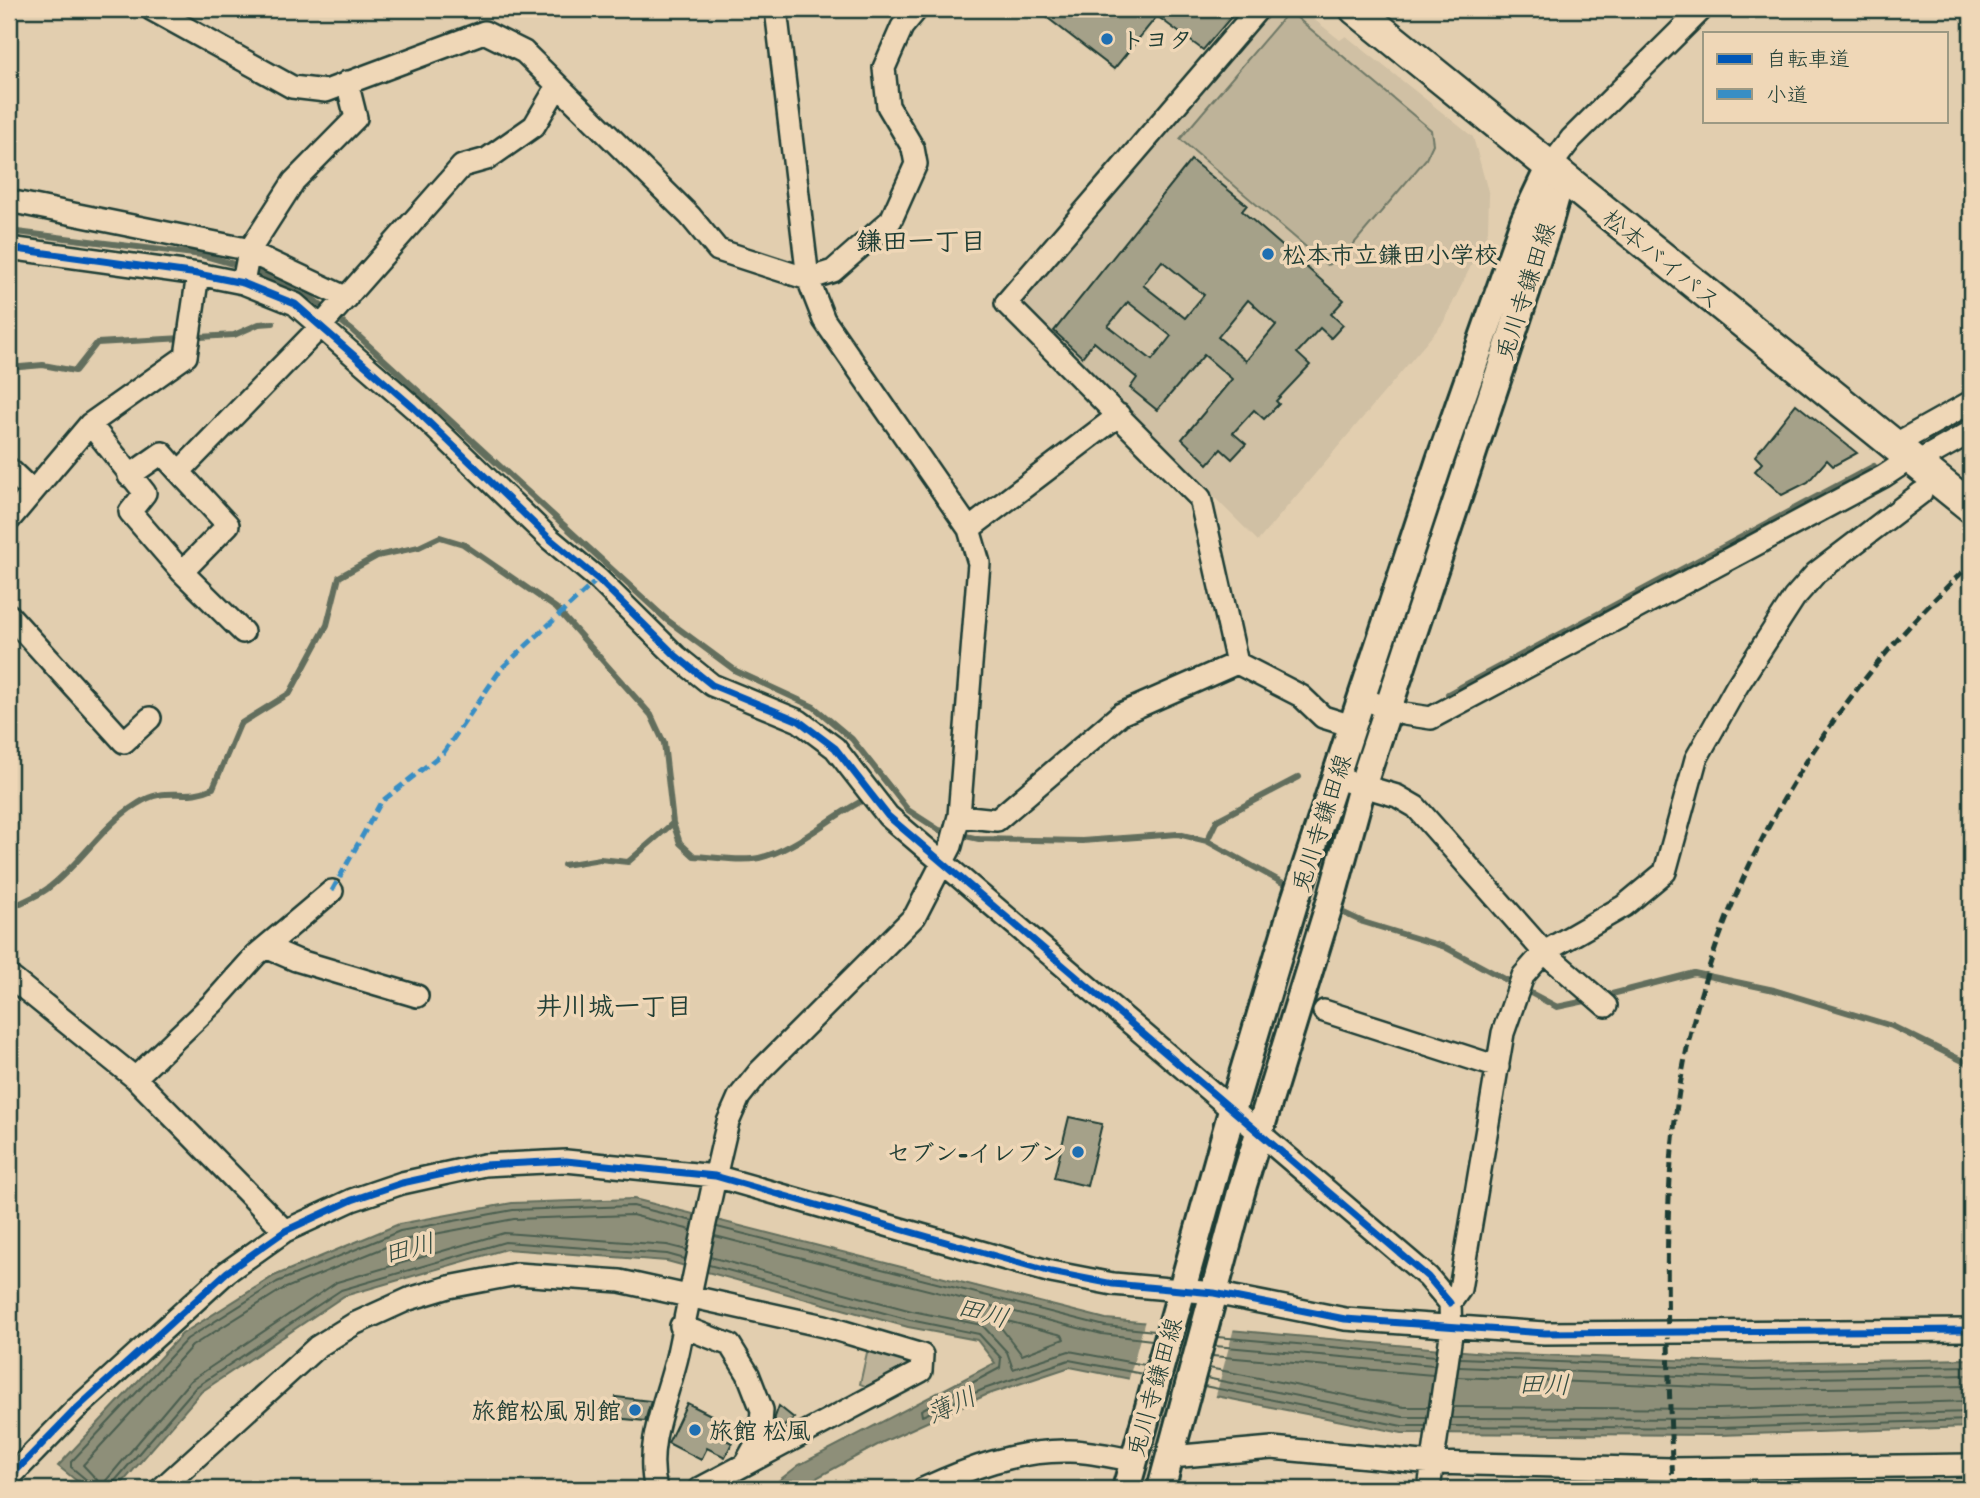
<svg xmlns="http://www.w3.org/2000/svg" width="1980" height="1498" font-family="Itim,'Klee One',sans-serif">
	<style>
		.built { fill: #d0c0a4 }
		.green { fill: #beb399; stroke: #6e7866; stroke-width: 2 }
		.water { fill: #8e8f79; stroke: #626e5d; stroke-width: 2 }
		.pier { fill: #e2ceaf }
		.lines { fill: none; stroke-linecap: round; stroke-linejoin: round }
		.shore { stroke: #4b5e50; stroke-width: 2 }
		.stream { stroke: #626e5d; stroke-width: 6 }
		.building { fill: #a5a189; stroke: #1f3d34; stroke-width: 2; fill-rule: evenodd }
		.minor-casing { stroke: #1f3d34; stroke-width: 26 }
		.major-casing { stroke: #1f3d34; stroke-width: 32 }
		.highway-casing { stroke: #1f3d34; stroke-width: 35 }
		.minor { stroke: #efd7b7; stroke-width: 21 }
		.major { stroke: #efd7b7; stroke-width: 26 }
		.highway { stroke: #efd7b7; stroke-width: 30 }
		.rail { stroke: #1f3d34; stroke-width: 5; stroke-dasharray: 10 5; stroke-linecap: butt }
		.quiet { stroke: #378ec5; stroke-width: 5; stroke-dasharray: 10 5; stroke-linecap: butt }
		.cycleway-casing { stroke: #efd7b7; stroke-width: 11 }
		.cycleway { stroke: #0057b8; stroke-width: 7 }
		.poi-dot { fill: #1f6fb2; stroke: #efd7b7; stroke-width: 2.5 }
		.labels { text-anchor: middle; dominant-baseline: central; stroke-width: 7; stroke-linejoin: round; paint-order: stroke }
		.poi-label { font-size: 24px; font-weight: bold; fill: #1f3d34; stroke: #efd7b7; text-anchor: start }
		.street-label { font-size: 24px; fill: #1f3d34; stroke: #efd7b7 }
		.neighbourhood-label { font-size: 26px; font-weight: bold; fill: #1f3d34; stroke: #efd7b7 }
		.water-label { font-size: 26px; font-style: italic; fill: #354d42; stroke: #efd7b7 }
	</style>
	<rect width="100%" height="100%" fill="#e2ceaf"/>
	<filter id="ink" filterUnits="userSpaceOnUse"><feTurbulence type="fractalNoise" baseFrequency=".0143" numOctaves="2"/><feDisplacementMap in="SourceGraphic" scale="14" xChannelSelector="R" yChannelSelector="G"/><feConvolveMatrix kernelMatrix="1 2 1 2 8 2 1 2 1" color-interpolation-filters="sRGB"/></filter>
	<g filter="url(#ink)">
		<path class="built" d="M 1263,9 L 1272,9 L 1282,18 L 1290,9 L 1301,9 L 1340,40 L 1346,36 L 1473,137 L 1489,195 L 1488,231 L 1443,323 L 1258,541 L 1019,302 Z"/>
		<path class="green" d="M 1289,11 L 1431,130 L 1433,144 L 1426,159 L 1341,259 L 1327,265 L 1180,139 Z
			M 868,1348 L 916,1363 L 870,1388 L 860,1384 Z"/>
		<path class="water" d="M 634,1199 L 1106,1319 L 1486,1353 L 1753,1363 L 1971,1359 L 1971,1427 L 1719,1435 L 1402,1433 L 1070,1367 L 986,1395 L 883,1442 L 796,1489 L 768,1489 L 799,1465 L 995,1363 L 977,1340 L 908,1327 L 667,1261 L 506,1249 L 344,1296 L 201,1392 L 117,1489 L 87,1489 L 58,1466 L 182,1334 L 274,1276 L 399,1224 L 512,1203 Z"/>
		<path class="pier" d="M 1145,1320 L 1234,1328 L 1215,1399 L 1128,1382 Z"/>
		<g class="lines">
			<path class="shore" d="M 717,1227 L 1105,1326 L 1155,1331
				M 715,1236 L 1102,1334 L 1152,1340
				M 687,1250 L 667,1245 L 504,1233 L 337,1282 L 190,1381 L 104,1483 L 99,1482 L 83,1465 L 192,1346 L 281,1290 L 403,1240 L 514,1219 L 632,1215 L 691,1230
				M 710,1257 L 912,1311 L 982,1325 L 1007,1352 L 1013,1369 L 1069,1351 L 1145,1365
				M 709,1265 L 910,1320 L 979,1334 L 1001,1358 L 1000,1368 L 921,1410 L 922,1416 L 984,1389 L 1069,1360 L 1143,1374
				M 1003,1320 L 1062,1335 L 1064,1339 L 1022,1355 L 999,1325 Z
				M 1217,1337 L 1436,1356
				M 1215,1346 L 1434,1365
				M 1212,1356 L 1433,1375
				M 1460,1358 L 1753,1370 L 1971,1366
				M 1459,1367 L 1753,1379 L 1971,1375
				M 1209,1368 L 1404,1407 L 1428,1407
				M 1457,1377 L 1753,1389 L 1971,1386
				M 1206,1378 L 1403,1417 L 1427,1417
				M 1204,1386 L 1402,1426 L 1426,1426
				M 1453,1407 L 1718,1409 L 1971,1401
				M 1452,1418 L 1718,1419 L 1971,1412
				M 1450,1426 L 1718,1428 L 1971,1420
				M 91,1489 L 89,1482 L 71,1467 L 71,1462 L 187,1339 L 277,1282 L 400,1231 L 513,1210 L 633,1206 L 693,1221
				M 113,1489 L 114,1482 L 196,1387 L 341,1290 L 505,1242 L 667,1254 L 685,1259"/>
			<path class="stream" d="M 9,231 L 202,255 L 247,268 L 309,296 L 353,331 L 667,620 L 736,671 L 814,707 L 852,739 L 908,810 L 939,830 L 979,839 L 1082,841 L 1178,834 L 1207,841 L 1292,888
				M 9,368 L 43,365 L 75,371 L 97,343 L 234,335 L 259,324 L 273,323
				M 1931,440 L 1971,418
				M 1448,694 L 1874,466
				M 1207,841 L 1217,820 L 1299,777
				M 564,865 L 600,859 L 628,862 L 673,823
				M 1333,908 L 1363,922 L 1445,947 L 1557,1007 L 1590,1000
				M 9,909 C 21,902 36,897 47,889 C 80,865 101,826 137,804 C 167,784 184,802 213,788 L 240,724 L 290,693 L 327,625 L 339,577 L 377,556 L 419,547 L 440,537 L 463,544 L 556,608 L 651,715 L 664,743 L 673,823 L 680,843 L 694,856 C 714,857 740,862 759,858 C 798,849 831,815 868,798
				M 1604,996 L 1694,973 L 1774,990 L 1892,1026 L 1971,1065"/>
		</g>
		<path class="building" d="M 1036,9 L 1238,9 L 1203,50 L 1157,16 L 1114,69 Z
			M 1191,160 L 1247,205 L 1242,211 L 1344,300 L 1331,314 L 1343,325 L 1331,338 L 1320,328 L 1297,353 L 1310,365 L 1276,401 L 1279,404 L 1264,419 L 1254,410 L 1233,433 L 1246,444 L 1232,459 L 1221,449 L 1208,464 L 1182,439 L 1232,379 L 1204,355 L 1157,410 L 1130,388 L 1137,378 L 1094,342 L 1082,357 L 1054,331 ZM 1162,261 L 1204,295 L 1185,318 L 1143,285 ZM 1248,300 L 1276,325 L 1246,361 L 1218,337 ZM 1128,302 L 1171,336 L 1152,360 L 1108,326 Z
			M 1796,404 L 1857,453 L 1833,466 L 1827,460 L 1808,482 L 1782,495 L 1755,471 L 1762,463 L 1755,456 Z
			M 1069,1117 L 1102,1124 L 1087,1186 L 1054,1178 Z
			M 616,1397 L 651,1401 L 645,1421 L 614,1418 Z
			M 687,1403 L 725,1422 L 718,1436 L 732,1443 L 725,1457 L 707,1448 L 701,1460 L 668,1443 Z
			M 779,1406 L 794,1418 L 773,1435 L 775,1417 Z"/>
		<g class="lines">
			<defs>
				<path id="minor" d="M 151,9 L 292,87 L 326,91 L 484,32 L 524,52 L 690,216 L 718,250 L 808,279 L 833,271 L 891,220 L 916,164 L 913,148 L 888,106 L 884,68 L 902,27 L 917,9
					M 1258,9 L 1006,303 L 1200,498 L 1237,663 L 1301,696 L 1323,717 L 1352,726
					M 1549,168 L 1571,139 L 1702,9
					M 9,201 L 241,248 L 347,298
					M 9,248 L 198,274 L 243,283 L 295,304 L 414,408 L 550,539 L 598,579 L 676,656 L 712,685 L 799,721 L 835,748 L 888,816 L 1428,1277 L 1450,1303
					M 243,283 L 249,251 L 294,181 L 356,118 L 347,82
					M 90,424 L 145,493 L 130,512 L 182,572 L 243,632
					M 1894,445 L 1971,402
					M 1917,462 L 1971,432
					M 9,469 L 31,490
					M 129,476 L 162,453 L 179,472
					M 9,520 L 90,424 L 186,356 L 198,274
					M 969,529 L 1119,415
					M 182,572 L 228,525 L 179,472 L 321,326 L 462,166 L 487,159 L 534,126 L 557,87
					M 9,615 L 124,742 L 150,718
					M 1361,698 L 1404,714 L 1431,718 L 1884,476 L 1911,458
					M 1336,778 L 1397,796 L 1416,807 L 1544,952 L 1606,1006
					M 959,816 L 997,820 L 1121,714 L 1237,663
					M 266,947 L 296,960 L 417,996
					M 9,976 L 135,1078 L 285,1231
					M 1324,1011 L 1498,1067
					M 135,1078 L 214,1002 L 256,955 L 332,891
					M 681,1326 L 730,1345 L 748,1374 L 762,1410 L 760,1437 L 745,1464
					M 1171,1457 L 1272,1448 L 1433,1463 L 1672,1469 L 1971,1465
					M 9,1478 L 75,1410 L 227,1272 L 285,1231 L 352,1200 L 402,1183 L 484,1165 L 566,1161 L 715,1176 L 1051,1272 L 1113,1284 L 1214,1293 L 1345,1319 L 1544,1333 L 1971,1330
					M 161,1489 L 317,1347 L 354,1324 L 409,1299 L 449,1287 L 517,1274 L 620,1281 L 824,1326 L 922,1355 L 921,1371 L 699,1489
					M 656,1489 C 644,1443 668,1398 678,1353 C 694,1276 709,1199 728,1122 L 739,1097 L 759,1072 L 915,916 L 951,846 L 959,816 L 979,563 L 969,529 L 824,320 L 808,279 L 776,9
					M 923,1489 C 969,1468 1017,1450 1069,1451 C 1090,1451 1112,1457 1133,1460
					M 1429,1489 L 1451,1335 L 1450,1303 L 1460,1289 L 1503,1033 L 1523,976 L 1544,952 L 1624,906 L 1665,872 L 1696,759 L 1737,686 L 1794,598 L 1816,573 L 1921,493"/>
				<path id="major" d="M 1126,1489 L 1232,1111 L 1295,900 L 1440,460 L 1524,221 L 1549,168
					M 1161,1489 L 1243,1185 L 1332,896 L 1362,787 L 1546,232 L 1561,178"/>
				<path id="highway" d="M 1355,9 L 1971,507"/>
			</defs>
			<use href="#minor" class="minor-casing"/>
			<use href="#major" class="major-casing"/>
			<use href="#highway" class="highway-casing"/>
			<use href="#minor" class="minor"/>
			<use href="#major" class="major"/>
			<use href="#highway" class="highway"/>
			<path class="rail" d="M 1673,1489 C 1669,1377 1663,1262 1672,1150 C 1690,926 1808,715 1971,564"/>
			<path class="quiet" d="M 332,891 L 381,802 L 444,752 L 501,669 L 598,579"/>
			<defs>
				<path id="cycleway" d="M 9,248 L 198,274 L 243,283 L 295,304 L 414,408 L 550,539 L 598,579 L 676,656 L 712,685 L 799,721 L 835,748 L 888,816 L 1428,1277 L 1450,1303
					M 9,1478 L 75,1410 L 227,1272 L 285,1231 L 352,1200 L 402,1183 L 484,1165 L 566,1161 L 715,1176 L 1051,1272 L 1113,1284 L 1214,1293 L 1345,1319 L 1544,1333 L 1971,1330"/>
			</defs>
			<use href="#cycleway" class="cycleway-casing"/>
			<use href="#cycleway" class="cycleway"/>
		</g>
	</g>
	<g class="poi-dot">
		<circle cx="1107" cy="39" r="7"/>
		<circle cx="1268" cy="254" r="7"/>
		<circle cx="1078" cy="1152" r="7"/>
		<circle cx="635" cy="1410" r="7"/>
		<circle cx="695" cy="1430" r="7"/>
	</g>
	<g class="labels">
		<g class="poi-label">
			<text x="1121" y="39">トヨタ</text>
			<text x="1282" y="254">松本市立鎌田小学校</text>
			<text x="1064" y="1152" text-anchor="end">セブン-イレブン</text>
			<text x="621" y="1410" text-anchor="end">旅館松風 別館</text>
			<text x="709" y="1430">旅館 松風</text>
		</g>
		<g class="street-label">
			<text transform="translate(1662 259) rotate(39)">松本バイパス</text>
			<text transform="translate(1525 291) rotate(-72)">兎川寺鎌田線</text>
			<text transform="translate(1321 823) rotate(-72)">兎川寺鎌田線</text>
			<text transform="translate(1154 1387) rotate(-74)">兎川寺鎌田線</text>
		</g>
		<g class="neighbourhood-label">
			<text x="921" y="241">鎌田一丁目</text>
			<text x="614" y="1006">井川城一丁目</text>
		</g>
		<g class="water-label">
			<text transform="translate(409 1248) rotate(-14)">田川</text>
			<text transform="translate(983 1312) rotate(15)">田川</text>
			<text transform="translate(1544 1384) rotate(1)">田川</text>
			<text transform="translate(951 1405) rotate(-24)">薄川</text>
		</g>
	</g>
	<rect width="1980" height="1498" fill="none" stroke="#efd7b7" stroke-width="35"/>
	<rect x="18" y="18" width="1945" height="1463" fill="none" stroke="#1f3d34" stroke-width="2.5" filter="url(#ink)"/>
	<rect x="1703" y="32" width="245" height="91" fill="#efd7b7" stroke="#9c9983" stroke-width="2"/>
	<rect x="1717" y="54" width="35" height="10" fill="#0057b8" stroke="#9c9983" stroke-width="2"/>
	<text x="1766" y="66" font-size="21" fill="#1f3d34">自転車道</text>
	<rect x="1717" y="89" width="35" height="10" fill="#378ec5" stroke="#9c9983" stroke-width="2"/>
	<text x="1766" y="102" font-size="21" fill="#1f3d34">小道</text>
</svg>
